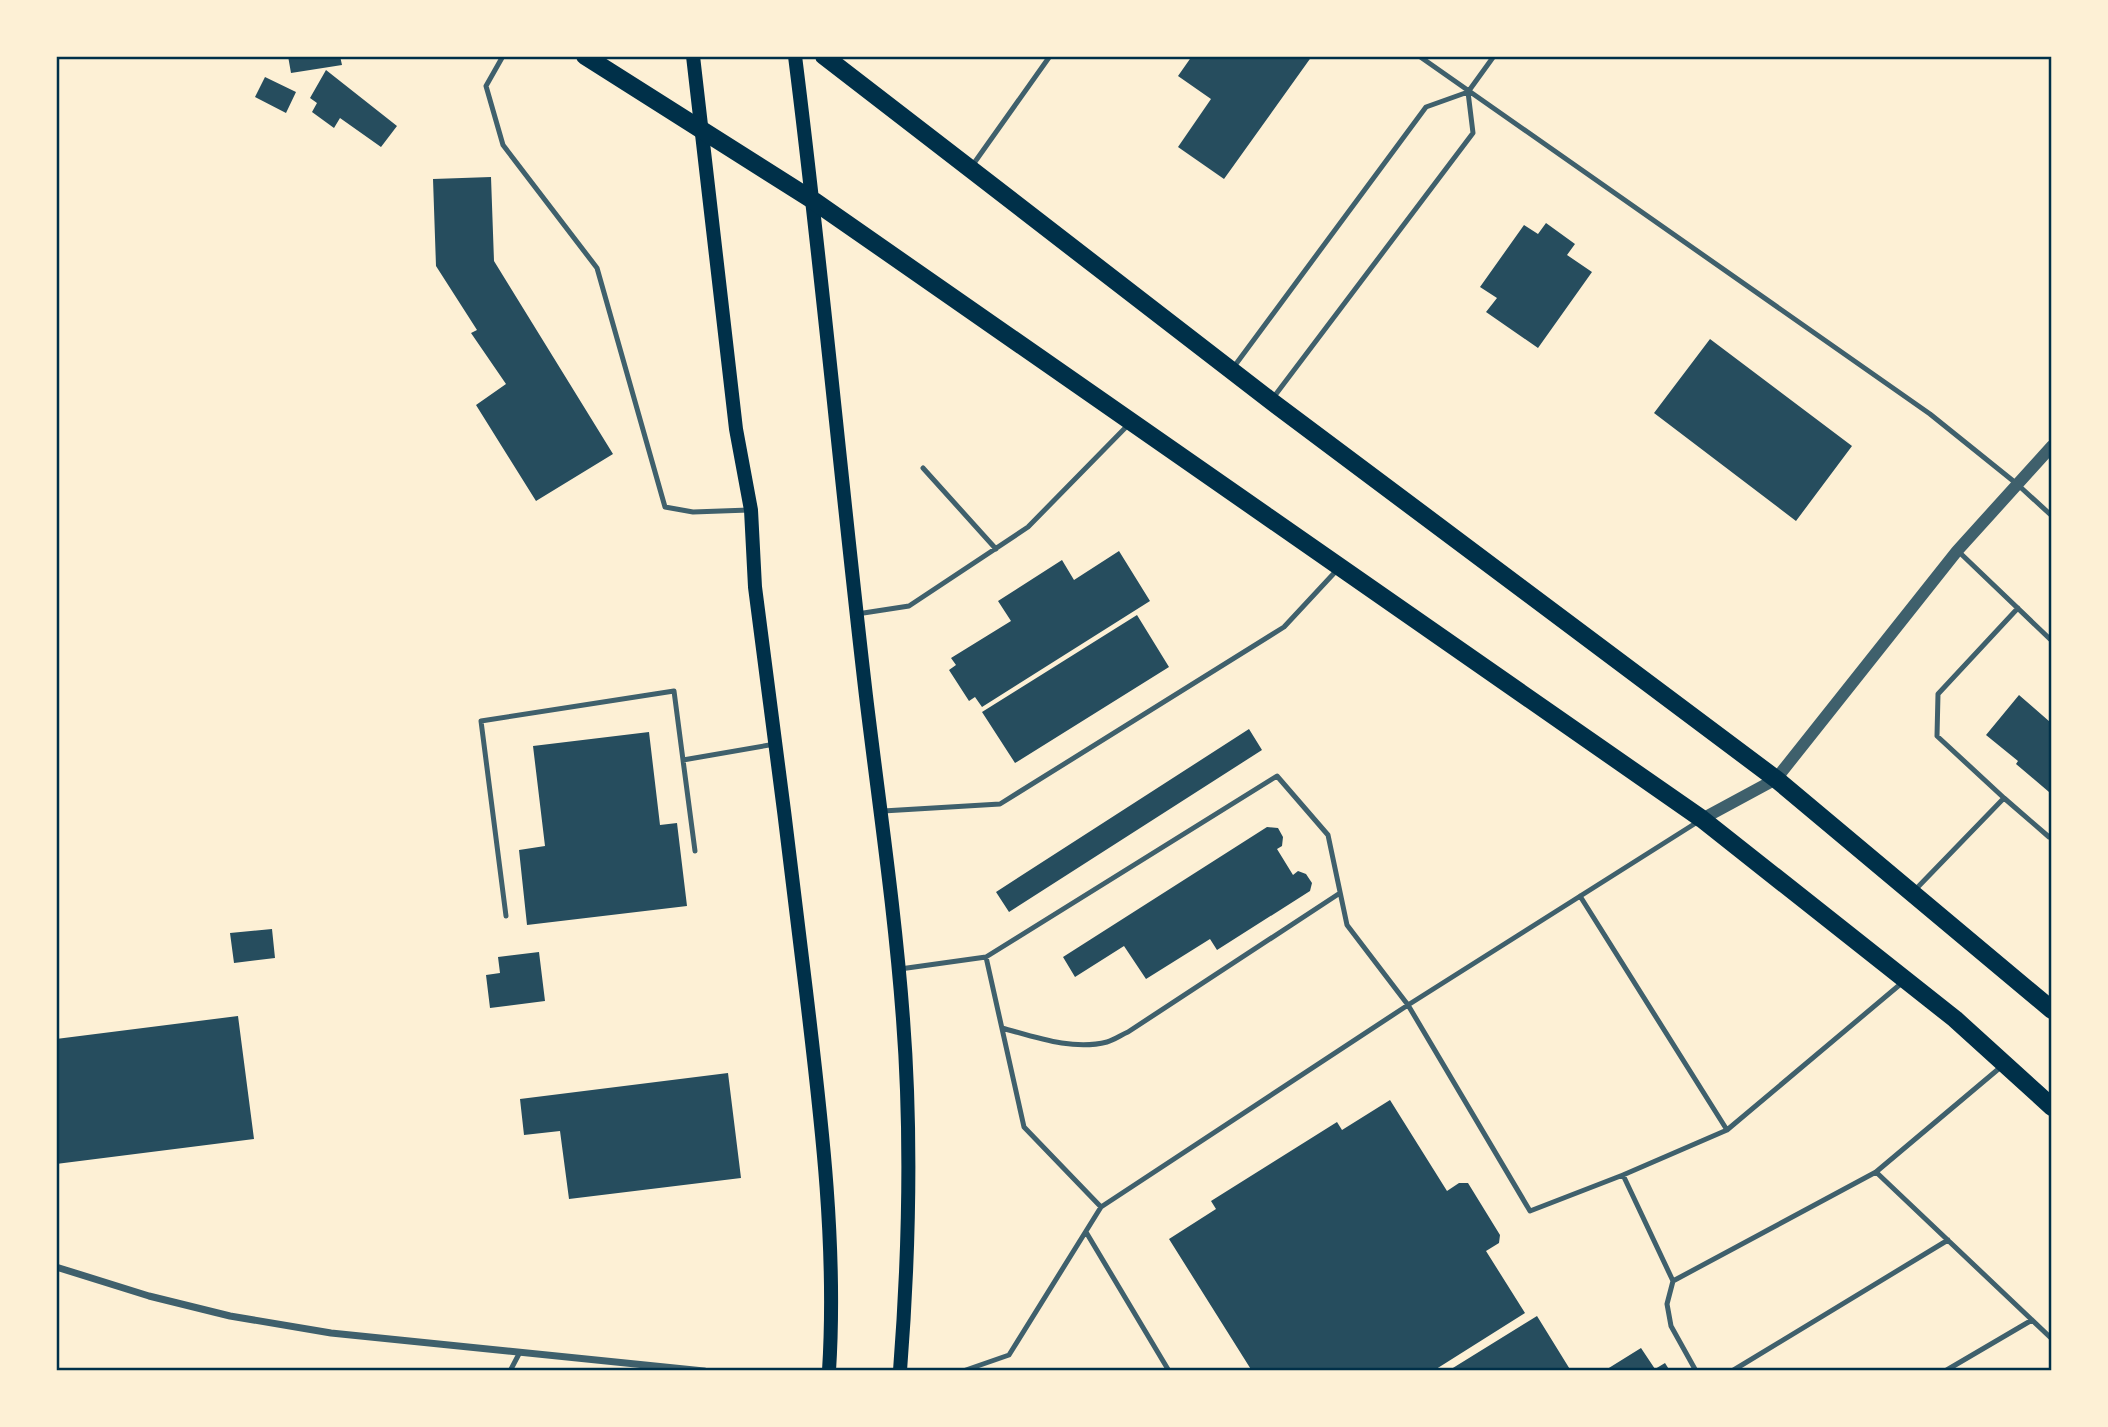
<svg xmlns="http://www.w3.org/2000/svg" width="2108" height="1427" font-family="Poppins,sans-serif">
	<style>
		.building { fill: #264d5e }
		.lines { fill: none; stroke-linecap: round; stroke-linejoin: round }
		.service { stroke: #3f606c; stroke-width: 5 }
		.minor { stroke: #3f606c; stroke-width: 7 }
		.tertiary { stroke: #3f606c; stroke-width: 12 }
		.secondary { stroke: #003049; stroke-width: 14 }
		.primary { stroke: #003049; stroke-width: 18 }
		.neatline { fill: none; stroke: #003049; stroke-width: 2.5 }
	</style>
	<rect width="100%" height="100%" fill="#fdf0d5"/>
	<path class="building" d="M 288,56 L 340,56 L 342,65 L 291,73 Z
		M 1192,56 L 1312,56 L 1224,179 L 1178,147 L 1211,99 L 1178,76 Z
		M 326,70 L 397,126 L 381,147 L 340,118 L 334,128 L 312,112 L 317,103 L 310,98 Z
		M 265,77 L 296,92 L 286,113 L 255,97 Z
		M 491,177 L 494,261 L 613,454 L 536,501 L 476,405 L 506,384 L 471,333 L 477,330 L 436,266 L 433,179 Z
		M 1546,223 L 1575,244 L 1567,255 L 1592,272 L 1538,348 L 1486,312 L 1497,298 L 1480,287 L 1524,225 L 1538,234 Z
		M 1710,339 L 1852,446 L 1796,521 L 1654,413 Z
		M 1119,551 L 1150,601 L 982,707 L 975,697 L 969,701 L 949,670 L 956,665 L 951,658 L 1011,621 L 998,601 L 1062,560 L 1074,580 Z
		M 1137,615 L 1169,667 L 1015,763 L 982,712 Z
		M 2019,695 L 2050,722 L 2052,719 L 2052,788 L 2049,792 L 2016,764 L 2018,761 L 1986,735 Z
		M 1249,729 L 1262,750 L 1009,912 L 996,892 Z
		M 649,732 L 660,825 L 677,823 L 687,906 L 527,925 L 519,850 L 545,846 L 533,746 Z
		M 1267,827 L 1278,828 L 1283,837 L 1282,846 L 1277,849 L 1293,875 L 1298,871 L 1306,874 L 1312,883 L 1310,891 L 1217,950 L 1210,939 L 1146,979 L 1124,946 L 1075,977 L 1063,957 Z
		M 272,929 L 275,958 L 234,963 L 230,933 Z
		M 539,952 L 545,1001 L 490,1008 L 486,975 L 500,973 L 498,957 Z
		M 238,1016 L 254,1139 L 56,1164 L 56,1039 Z
		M 728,1073 L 741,1178 L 569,1199 L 560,1131 L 524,1135 L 520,1099 Z
		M 1390,1100 L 1447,1191 L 1459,1183 L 1468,1183 L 1500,1235 L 1499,1243 L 1486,1251 L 1525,1313 L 1433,1371 L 1252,1371 L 1169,1239 L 1216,1209 L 1211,1201 L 1337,1122 L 1342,1130 Z
		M 1537,1316 L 1571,1371 L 1448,1371 Z
		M 1641,1348 L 1655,1369 L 1665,1363 L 1670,1371 L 1604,1371 Z"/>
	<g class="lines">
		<path class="service" d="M 503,56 L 486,86 L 503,145 L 597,268 L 665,507 L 693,512 L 749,510
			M 1419,56 L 1930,414 L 2017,484 L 2052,516
			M 1468,92 L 1494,56
			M 972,166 L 1050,56
			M 1233,368 L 1426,107 L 1468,92 L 1473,133 L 1273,398
			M 923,468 L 996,549
			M 1958,551 L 2052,641
			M 857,614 L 909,606 L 1028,527 L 1129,424
			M 683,760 L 695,851
			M 2004,798 L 1937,736 L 1938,694 L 2018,608
			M 883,811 L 1000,804 L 1284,627 L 1337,570
			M 1914,891 L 2004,798 L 2049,837 L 2052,837
			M 1580,896 L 1727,1130
			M 506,916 L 481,721 L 674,691 L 683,760 L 775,744
			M 986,957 L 1024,1127 L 1101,1207
			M 900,969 L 986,957 L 1277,776 L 1328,835 L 1347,925 L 1408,1005 L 1530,1211 L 1623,1175 L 1727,1130 L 1903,982
			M 1002,1028 C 1035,1037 1073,1051 1107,1042 C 1114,1040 1121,1035 1128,1032 L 1340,893
			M 1876,1172 L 2002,1066
			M 1623,1175 L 1673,1281 L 1876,1172 L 2052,1339
			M 1086,1232 L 1169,1371
			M 1673,1281 L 1667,1304 L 1671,1326 L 1696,1371
			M 510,1371 L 520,1352
			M 963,1371 L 1009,1355 L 1101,1207 L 1408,1005 L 1699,821
			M 1732,1371 L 1948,1240
			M 1945,1371 L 2032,1320"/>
		<path class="minor" d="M 56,1267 L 149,1296 L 230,1316 L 331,1333 L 704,1371"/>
		<path class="tertiary" d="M 1702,819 L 1776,779 L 1957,551 L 2052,446"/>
		<path class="secondary" d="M 693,56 L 736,429 L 751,510 L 755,587 C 773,722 790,856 806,991 C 821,1117 837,1245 829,1371
			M 795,56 C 822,269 841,483 866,696 C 879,804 895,911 903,1019 C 912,1136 909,1255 900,1371"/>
		<path class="primary" d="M 585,56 L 814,201 L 1702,819 L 1955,1019 L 2052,1107
			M 824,56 L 1271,401 L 1776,779 L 2052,1010"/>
	</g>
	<rect width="2108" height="1427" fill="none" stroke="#fdf0d5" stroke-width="116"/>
	<rect x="58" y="58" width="1992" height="1311" class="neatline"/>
</svg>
